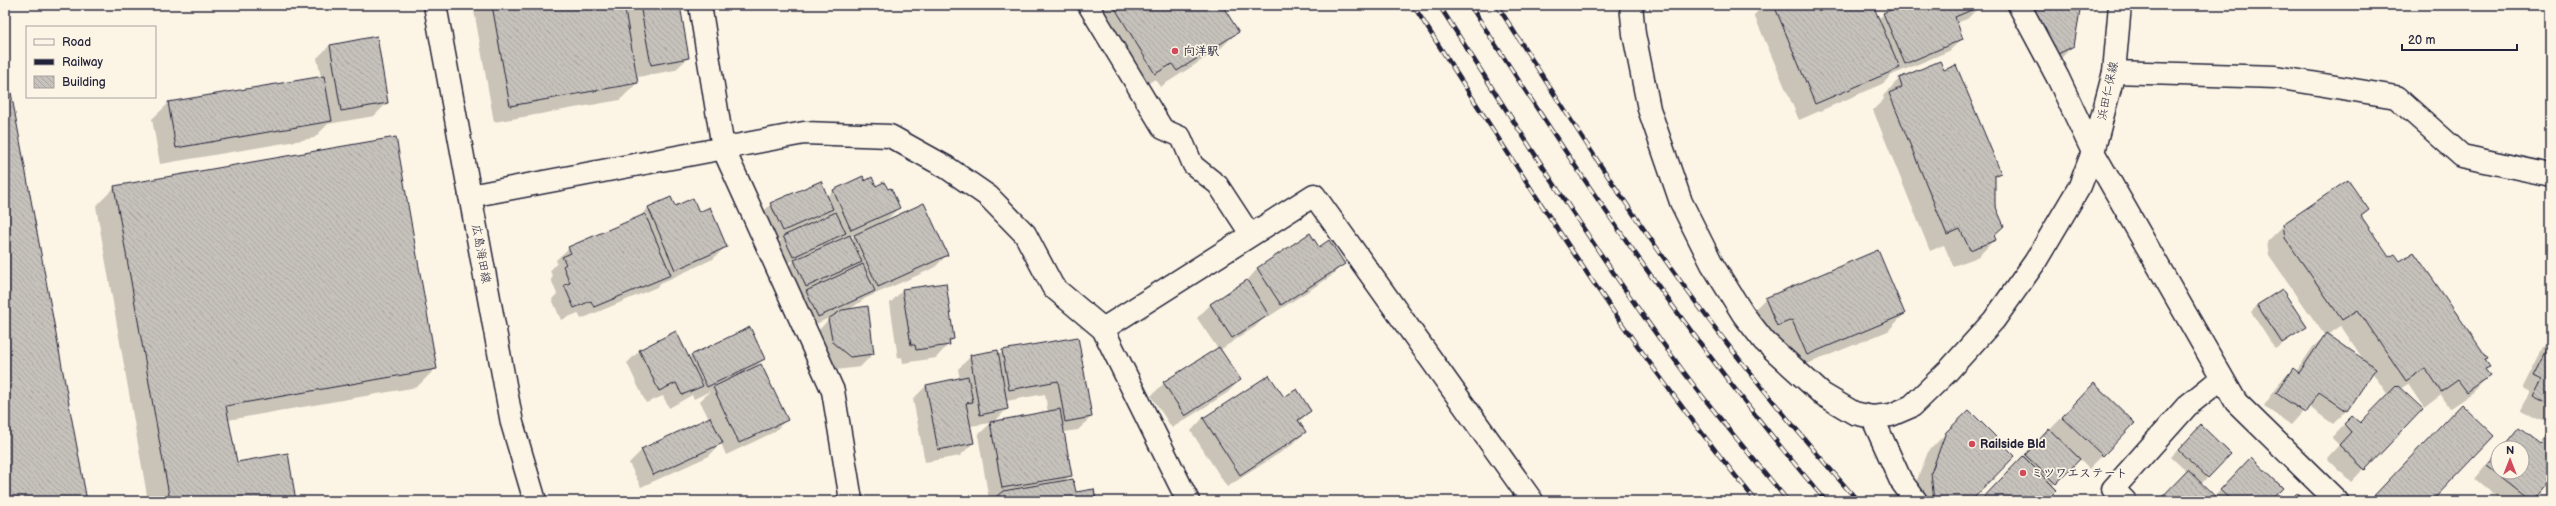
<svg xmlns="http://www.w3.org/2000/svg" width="2556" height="506" font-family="'Balsamiq Sans','Klee One',sans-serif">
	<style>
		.shadow { fill: #0003; fill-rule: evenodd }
		.building { fill: url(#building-back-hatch); stroke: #22223b }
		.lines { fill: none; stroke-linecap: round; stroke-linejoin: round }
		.service-casing { stroke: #22223b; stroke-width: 23 }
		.minor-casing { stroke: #22223b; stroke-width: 25 }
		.tertiary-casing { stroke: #22223b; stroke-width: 25 }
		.secondary-casing { stroke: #22223b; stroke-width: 25 }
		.service { stroke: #fcf5e5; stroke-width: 20 }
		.minor { stroke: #fcf5e5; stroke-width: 22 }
		.tertiary { stroke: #fcf5e5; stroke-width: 22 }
		.secondary { stroke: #fcf5e5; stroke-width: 22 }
		.rail-casing { stroke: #22223b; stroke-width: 4.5 }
		.rail { stroke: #fcf5e5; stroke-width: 3; stroke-dasharray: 9; stroke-linecap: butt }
		.poi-dot { fill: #d1495b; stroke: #fcf5e5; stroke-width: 1.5 }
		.labels { text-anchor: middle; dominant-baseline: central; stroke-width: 3.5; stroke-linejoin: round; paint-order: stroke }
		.poi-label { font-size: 12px; font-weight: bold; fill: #22223b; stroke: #fcf5e5; text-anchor: start }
		.street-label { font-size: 12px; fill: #22223b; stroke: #fcf5e5 }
	</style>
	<defs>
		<pattern id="building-back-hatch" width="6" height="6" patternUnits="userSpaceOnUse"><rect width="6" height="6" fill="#c6c1bb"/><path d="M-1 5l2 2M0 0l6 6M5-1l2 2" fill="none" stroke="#aaa6a2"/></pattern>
	</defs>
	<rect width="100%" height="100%" fill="#fcf5e5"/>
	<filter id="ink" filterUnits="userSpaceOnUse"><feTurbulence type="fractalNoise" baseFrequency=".025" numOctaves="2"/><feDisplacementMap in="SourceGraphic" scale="8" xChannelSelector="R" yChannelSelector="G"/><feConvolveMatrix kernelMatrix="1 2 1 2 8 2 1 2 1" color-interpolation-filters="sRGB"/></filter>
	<g filter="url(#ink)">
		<path class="shadow" d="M 473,5 L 679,5 L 688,58 L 675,70 L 638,77 L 636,67 L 634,68 L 637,83 L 620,100 L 494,122 Z
			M 1104,5 L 1221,5 L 1237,32 L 1221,48 L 1160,87 L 1155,79 L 1138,90 L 1093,16 Z
			M 1764,5 L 1872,5 L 1878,19 L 1884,14 L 1904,5 L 1980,6 L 1967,19 L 1956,23 L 1962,39 L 1949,51 L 1892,75 L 1882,84 L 1799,120 L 1754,15 Z
			M 2045,5 L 2080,5 L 2073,46 L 2060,59 L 2022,23 L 2035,10 Z
			M 330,45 L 387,103 L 374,116 L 328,124 L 314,138 L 160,164 L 152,119 L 169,103 L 321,77 L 317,58 Z
			M 1940,62 L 2000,173 L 1994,179 L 1994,240 L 1978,257 L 1953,266 L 1944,245 L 1930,251 L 1873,110 L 1884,99 L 1883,96 L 1899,79 Z
			M 863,177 L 864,182 L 875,188 L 899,208 L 885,221 L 947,255 L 934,268 L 866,298 L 850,309 L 873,354 L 860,367 L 836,370 L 820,356 L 816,333 L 831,317 L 805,329 L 794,304 L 803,295 L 793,299 L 782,274 L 796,259 L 786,264 L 777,244 L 782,239 L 770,244 L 758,217 L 771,204 L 820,182 L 827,197 L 833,191 ZM 856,234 L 851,240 L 850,237 Z
			M 115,187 L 436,368 L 417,387 L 228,420 L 236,463 L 295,501 L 148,501 L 96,206 Z
			M 671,198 L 675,207 L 699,214 L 726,246 L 713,259 L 663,282 L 657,287 L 581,319 L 578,313 L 561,320 L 552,299 L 557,294 L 551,279 L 553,277 L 550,271 L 557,263 L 556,260 L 569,248 L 639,217 L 648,208 Z
			M 2368,210 L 2361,217 L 2389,259 L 2487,358 L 2484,361 L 2488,367 L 2485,370 L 2489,376 L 2472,393 L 2450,408 L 2441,395 L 2424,408 L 2408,384 L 2400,389 L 2421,409 L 2351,482 L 2327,458 L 2339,445 L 2332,438 L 2352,417 L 2360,425 L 2388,395 L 2372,372 L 2346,411 L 2333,424 L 2308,406 L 2291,425 L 2264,406 L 2280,382 L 2293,369 L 2296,372 L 2313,347 L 2325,336 L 2269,255 L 2267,242 L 2284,225 ZM 2341,326 L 2365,362 L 2327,335 Z
			M 1318,248 L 1343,264 L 1330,277 L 1268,317 L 1267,315 L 1255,327 L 1220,350 L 1240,380 L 1227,393 L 1172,428 L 1151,396 L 1164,383 L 1218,349 L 1197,318 L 1210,305 L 1246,282 L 1258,268 Z
			M 903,290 L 953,339 L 936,358 L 903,363 L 902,357 L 898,358 L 890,303 Z
			M 1766,298 L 1904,314 L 1888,331 L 1790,371 L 1775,336 L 1761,342 L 1749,315 Z
			M 2258,305 L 2306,327 L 2275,349 L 2251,312 Z
			M 1078,338 L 1091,417 L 1078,430 L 1063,432 L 1070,475 L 1064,481 L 1075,493 L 1095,501 L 989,500 L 978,435 L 991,423 L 970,426 L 973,443 L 960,456 L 925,462 L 913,399 L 926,386 L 960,379 L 958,369 L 971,356 L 998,356 L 1003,351 ZM 1045,394 L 1048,413 L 994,422 L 1007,409 L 1006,401 Z
			M 2551,340 L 2551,425 L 2521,410 L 2530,393 L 2522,389 L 2543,348 Z
			M 640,350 L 688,359 L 692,356 L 764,358 L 755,367 L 787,419 L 774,432 L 726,455 L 721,443 L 709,456 L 641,487 L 629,463 L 642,450 L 709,419 L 700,401 L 710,391 L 694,399 L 692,395 L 669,408 L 663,396 L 646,403 L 627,363 Z
			M 2081,398 L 2134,423 L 2089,469 L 2079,459 L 2052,486 L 2045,501 L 1980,501 Z
			M 1284,399 L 1310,411 L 1299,422 L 1305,432 L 1292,445 L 1227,487 L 1191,431 L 1203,418 Z
			M 2201,426 L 2230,454 L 2201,484 L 2214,497 L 2251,459 L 2269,501 L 2159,501 L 2187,472 L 2171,457 Z
			M 2519,428 L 2540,445 L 2551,433 L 2551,476 L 2530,501 L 2502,501 L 2475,479 L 2498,451 L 2498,472 L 2522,472 L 2522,448 L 2501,448 Z
			M 1947,432 L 1970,501 L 1913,501 L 1912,493 L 1928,452 Z"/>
		<path class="building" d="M 492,5 L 624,5 L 638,83 L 510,106 Z
			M 640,5 L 680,5 L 689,58 L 651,65 Z
			M 1113,5 L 1222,5 L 1239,32 L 1177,71 L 1172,64 L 1155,74 Z
			M 1774,5 L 1873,5 L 1900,68 L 1815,104 Z
			M 1902,5 L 1980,5 L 1981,6 L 1955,17 L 1963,39 L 1905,64 L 1883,13 Z
			M 2042,5 L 2081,5 L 2074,46 L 2056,55 L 2034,9 Z
			M 377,36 L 388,103 L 341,111 L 330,45 Z
			M 5,60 L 87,501 L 5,501 Z
			M 1940,61 L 1944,70 L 1956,65 L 2001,173 L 1995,175 L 1995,205 L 2004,226 L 1994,235 L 1996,240 L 1970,250 L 1960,229 L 1947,235 L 1889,93 L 1902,87 L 1899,78 Z
			M 324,76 L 332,121 L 176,148 L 168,102 Z
			M 396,137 L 437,369 L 226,406 L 237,462 L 288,453 L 296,501 L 170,501 L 114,186 Z
			M 863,176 L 865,181 L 872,177 L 876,186 L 884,182 L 888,189 L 891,188 L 900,208 L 851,230 L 833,190 Z
			M 2348,180 L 2369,210 L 2361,216 L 2389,257 L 2395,254 L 2400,261 L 2414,252 L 2488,359 L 2485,360 L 2490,367 L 2485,369 L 2490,376 L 2467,392 L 2458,380 L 2441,392 L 2425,368 L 2406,381 L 2358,310 L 2342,320 L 2285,238 L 2283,224 Z
			M 821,181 L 833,209 L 783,231 L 770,203 Z
			M 671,197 L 675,206 L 693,198 L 699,212 L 710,207 L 727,247 L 675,270 L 648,207 Z
			M 924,203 L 948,255 L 878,287 L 854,235 Z
			M 836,212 L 846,233 L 793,257 L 783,236 Z
			M 645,214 L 671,275 L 594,307 L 591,301 L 574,308 L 564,285 L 570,283 L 563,266 L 566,264 L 562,257 L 571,253 L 568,247 Z
			M 1310,233 L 1319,247 L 1329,240 L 1345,264 L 1281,305 L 1257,268 Z
			M 850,235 L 862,262 L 806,287 L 794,260 Z
			M 1878,250 L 1905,314 L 1807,355 L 1792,320 L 1777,326 L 1765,298 Z
			M 863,264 L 875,291 L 818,317 L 806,291 Z
			M 1247,280 L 1269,315 L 1232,338 L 1210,304 Z
			M 946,283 L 954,339 L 949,340 L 950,345 L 916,350 L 915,345 L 911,345 L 902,289 Z
			M 2282,289 L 2307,327 L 2282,343 L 2257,305 Z
			M 868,306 L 874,354 L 850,357 L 833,343 L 828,319 L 842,310 Z
			M 750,327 L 765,359 L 707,387 L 691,355 Z
			M 676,331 L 703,386 L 682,395 L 676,383 L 659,391 L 639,350 Z
			M 2326,333 L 2376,368 L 2347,411 L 2319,392 L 2305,413 L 2276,393 L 2293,368 L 2299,373 Z
			M 1078,337 L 1092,417 L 1065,422 L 1058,381 L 1009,390 L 1002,350 Z
			M 2551,343 L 2551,406 L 2533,397 L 2542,380 L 2534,376 Z
			M 1219,347 L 1241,380 L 1185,416 L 1163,382 Z
			M 998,350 L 1008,409 L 980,415 L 970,355 Z
			M 761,364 L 788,420 L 739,443 L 713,387 Z
			M 1269,375 L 1284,397 L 1297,389 L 1311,411 L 1298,420 L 1306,432 L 1240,475 L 1203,418 Z
			M 968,376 L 973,402 L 966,403 L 974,443 L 938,450 L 926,385 Z
			M 2094,383 L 2135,423 L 2103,456 L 2062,417 Z
			M 2397,385 L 2423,409 L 2365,470 L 2339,445 L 2351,432 L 2344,424 L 2352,416 L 2360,423 Z
			M 2461,404 L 2494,436 L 2432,501 L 2369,501 Z
			M 1060,409 L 1072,476 L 1002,488 L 990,422 Z
			M 1969,410 L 2015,456 L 1971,501 L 1934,501 L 1931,473 L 1946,432 Z
			M 710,417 L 723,443 L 653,475 L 641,449 Z
			M 2201,425 L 2231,454 L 2208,478 L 2178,450 Z
			M 2519,427 L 2541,444 L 2551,432 L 2551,478 L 2532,501 L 2487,466 L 2498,453 L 2498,472 L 2522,472 L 2522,448 L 2502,448 Z
			M 2049,429 L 2080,459 L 2056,484 L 2025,455 Z
			M 2023,456 L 2057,490 L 2046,501 L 1980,501 Z
			M 2251,457 L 2283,488 L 2270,501 L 2232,501 L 2220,490 Z
			M 2188,470 L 2220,501 L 2158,501 Z
			M 1073,479 L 1076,492 L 1094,489 L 1096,501 L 991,501 L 1003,491 Z
			M 2296,493 L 2304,501 L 2288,501 Z
			M 2280,495 L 2286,501 L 2275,501 Z"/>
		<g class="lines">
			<defs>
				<path id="service" d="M 1088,5 L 1163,129 L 1181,137 L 1193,165 L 1218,185 L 1250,234"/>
				<path id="minor" d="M 700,5 L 723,148 L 833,391 L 851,500 L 848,501
					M 2019,5 L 2058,78 L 2093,152 L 2236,402 L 2337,501
					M 2114,72 L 2276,77 L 2396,97 L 2462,156 L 2551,175
					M 470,196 L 804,133 L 890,136 L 946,167 L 988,196 L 1025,234 L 1053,287 L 1103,329 L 1188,501
					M 1103,329 L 1314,195 L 1532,501
					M 1872,417 L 1901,481 L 1916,501
					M 2125,501 L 2113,489 L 2187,406 L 2222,378"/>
				<path id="tertiary" d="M 1631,5 L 1634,34 L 1649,109 L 1681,202 L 1712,264 L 1743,314 L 1764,341 L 1822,394 L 1854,413 L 1872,417 L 1891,415 L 1912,406 L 1948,371 L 1994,320 L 2035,262 L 2080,186 L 2093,152"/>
				<path id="secondary" d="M 435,5 L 512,423 L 535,501
					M 2093,152 L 2114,72 L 2120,5"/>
			</defs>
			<use href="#service" class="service-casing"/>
			<use href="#minor" class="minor-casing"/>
			<use href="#tertiary" class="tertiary-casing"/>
			<use href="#secondary" class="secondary-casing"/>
			<use href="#service" class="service"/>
			<use href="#minor" class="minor"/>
			<use href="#tertiary" class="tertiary"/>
			<use href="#secondary" class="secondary"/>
			<defs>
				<path id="rail" d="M 1413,5 C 1521,174 1628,346 1756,501
					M 1439,5 C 1518,128 1596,253 1683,371 C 1716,415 1753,458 1788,501
					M 1470,5 C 1580,177 1693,346 1826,501
					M 1497,5 C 1565,111 1633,219 1709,320 C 1756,382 1806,442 1858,501"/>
			</defs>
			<use href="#rail" class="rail-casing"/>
			<use href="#rail" class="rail"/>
		</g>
	</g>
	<g class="poi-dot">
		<circle cx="1175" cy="51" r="4"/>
		<circle cx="1972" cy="444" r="4"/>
		<circle cx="2023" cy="473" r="4"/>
	</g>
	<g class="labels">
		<g class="poi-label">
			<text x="1183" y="51">向洋駅</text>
			<text x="1980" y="444">Railside Bld</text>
			<text x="2031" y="473">ミツワエステート</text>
		</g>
		<g class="street-label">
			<text transform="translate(2108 91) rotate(-78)">浜田仁保線</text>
			<text transform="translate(481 254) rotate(80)">広島海田線</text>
		</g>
	</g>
	<rect width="2556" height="506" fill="none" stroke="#fcf5e5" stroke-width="20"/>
	<rect x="10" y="10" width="2536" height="486" fill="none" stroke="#22223b" stroke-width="1.5" filter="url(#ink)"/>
	<rect x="26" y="26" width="130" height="72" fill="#fcf5e5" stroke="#a5a1a1"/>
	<rect x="34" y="39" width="20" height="6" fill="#fcf5e5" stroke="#a5a1a1"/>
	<text x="62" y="46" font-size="12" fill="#22223b">Road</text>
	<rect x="34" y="59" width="20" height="6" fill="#22223b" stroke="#a5a1a1"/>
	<text x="62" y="66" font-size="12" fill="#22223b">Railway</text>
	<rect x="34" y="76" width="20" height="12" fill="url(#building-back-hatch)" stroke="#a5a1a1"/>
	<text x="62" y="86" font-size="12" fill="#22223b">Building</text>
	<g transform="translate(2510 460)"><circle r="19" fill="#fcf5e5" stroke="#a5a1a1"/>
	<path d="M0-3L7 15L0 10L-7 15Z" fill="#d1495b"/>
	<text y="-6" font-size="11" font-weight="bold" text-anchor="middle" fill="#22223b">N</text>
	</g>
	<path d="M2402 44v6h115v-6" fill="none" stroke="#22223b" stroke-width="2"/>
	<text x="2408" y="44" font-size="12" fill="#22223b" stroke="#fcf5e5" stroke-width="3" paint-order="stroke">20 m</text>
</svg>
